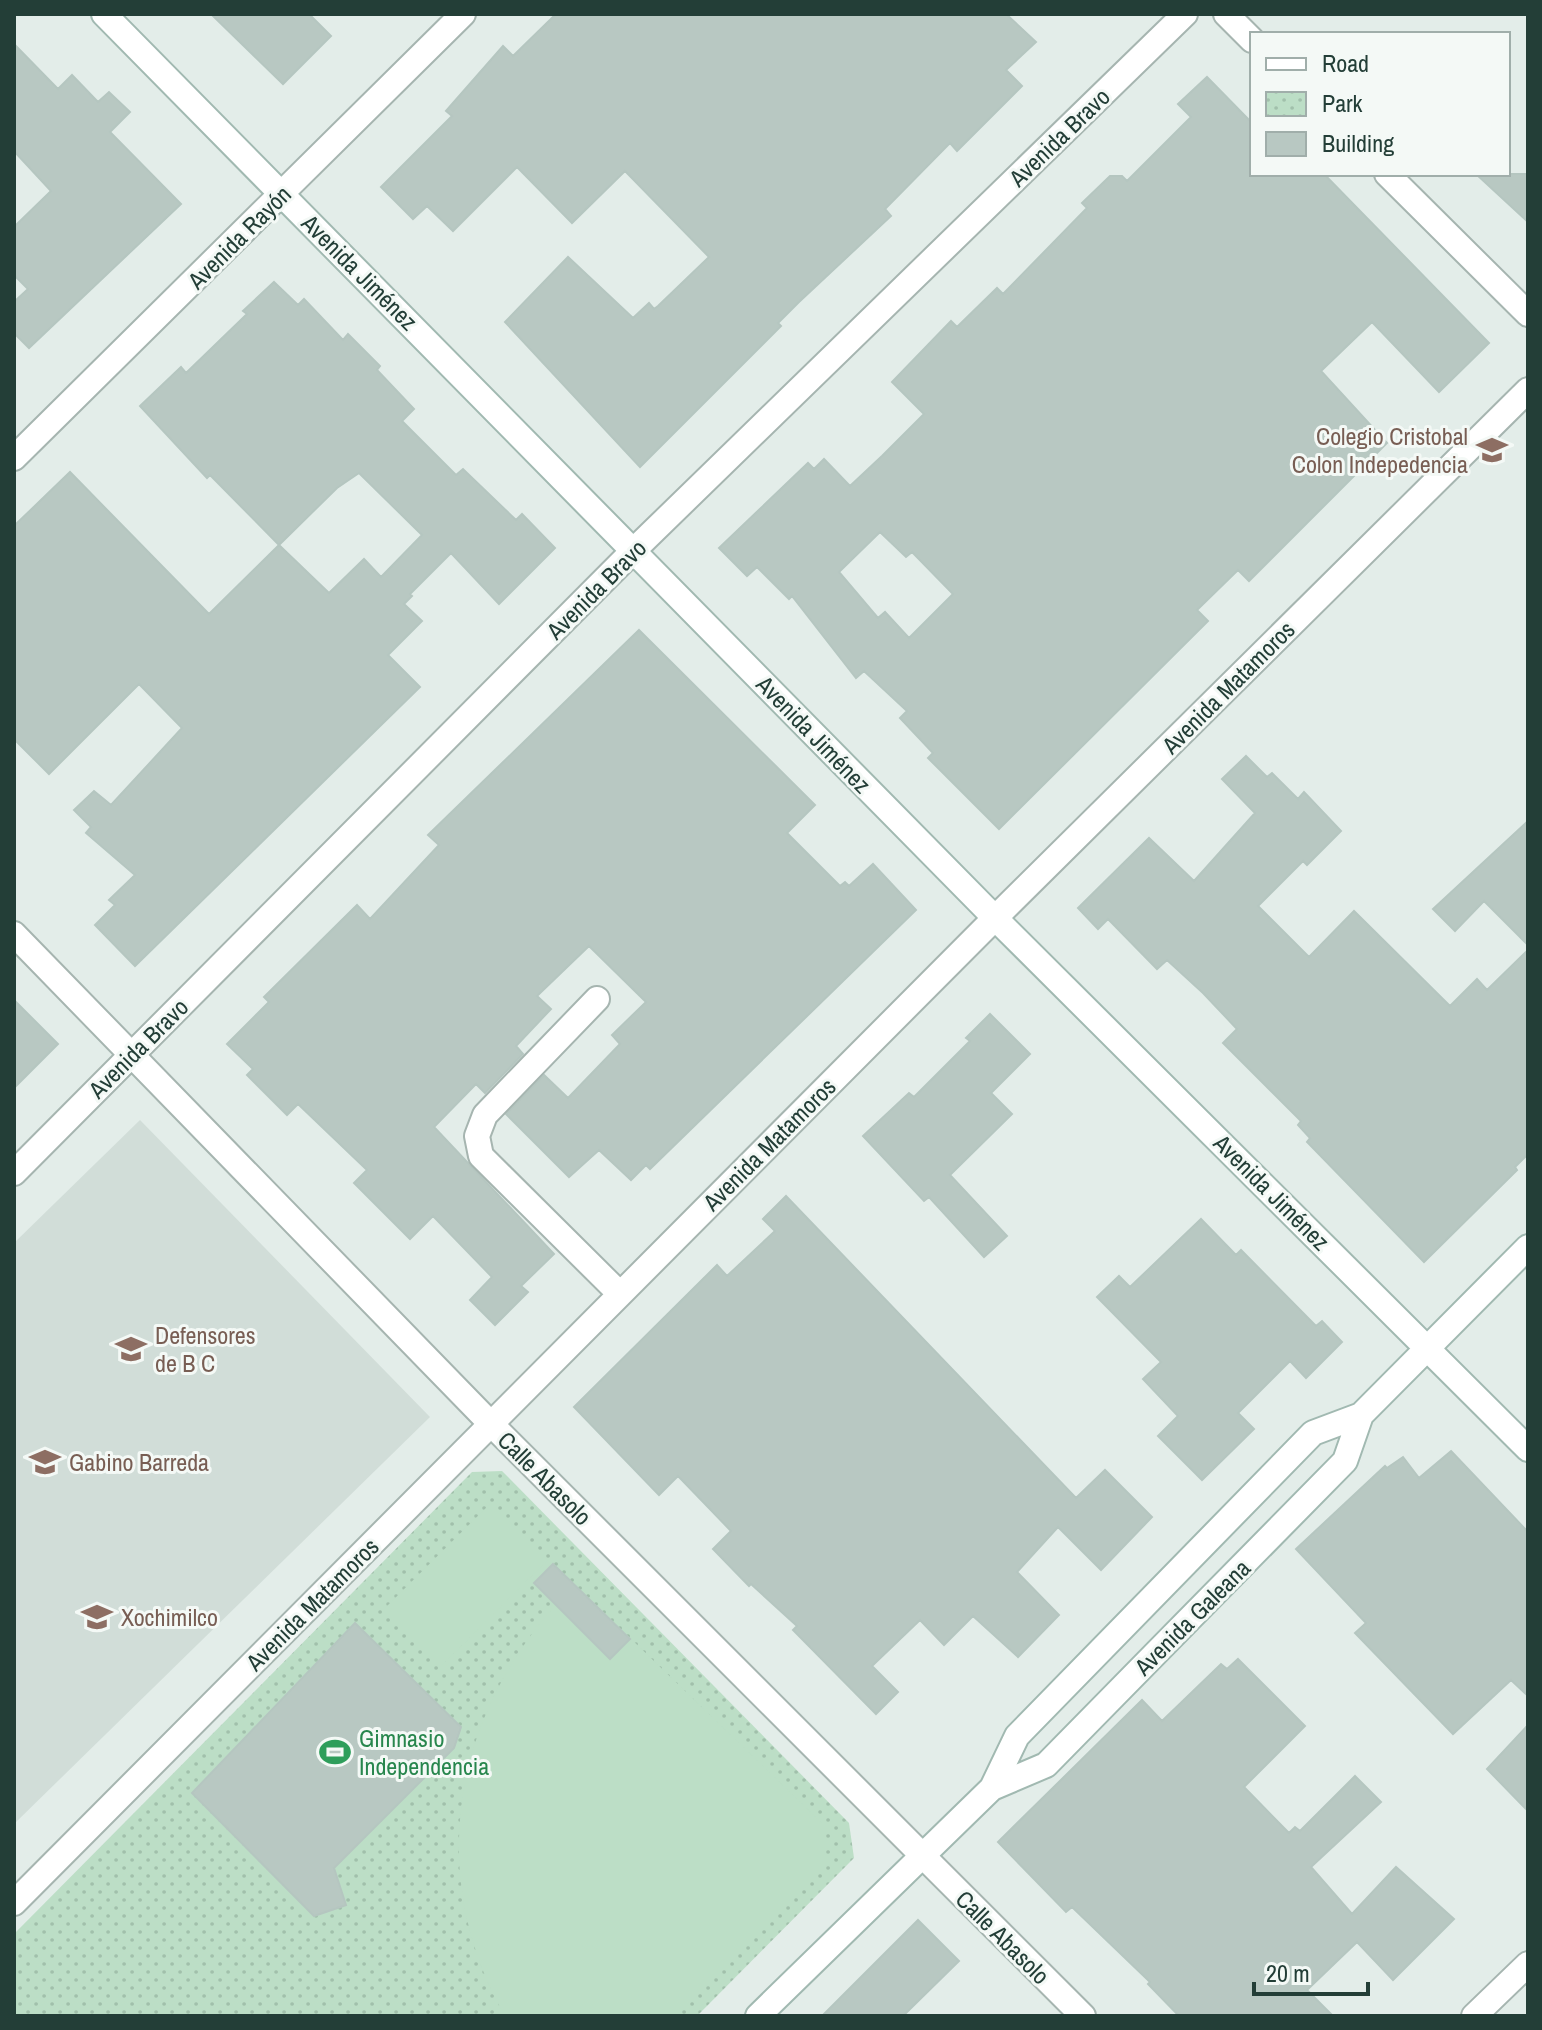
<svg xmlns="http://www.w3.org/2000/svg" width="1542" height="2030" font-family="'Archivo Narrow',sans-serif">
	<style>
		.built { fill: #d1ddd8 }
		.park { fill: url(#park-dots) }
		.pitch { fill: #bcdec6 }
		.building { fill: #b8c8c2; stroke: #b5c6c0; stroke-width: 2; fill-rule: evenodd }
		.lines { fill: none; stroke-linecap: round; stroke-linejoin: round }
		.street-casing { stroke: #a6b5b0; stroke-width: 28 }
		.secondary-casing { stroke: #a1b9b1; stroke-width: 28 }
		.street { stroke: #fff; stroke-width: 24 }
		.secondary { stroke: #fff; stroke-width: 24 }
		.labels { text-anchor: middle; dominant-baseline: central; stroke-width: 6; stroke-linejoin: round; paint-order: stroke }
		.street-label { font-size: 24px; fill: #233e37; stroke: #f4f9f6 }
		.education-label { font-size: 24px; fill: #785e54; stroke: #f4f9f6; text-anchor: start }
		.leisure-label { font-size: 24px; fill: #27864d; stroke: #f4f9f6; text-anchor: start }
	</style>
	<defs>
		<pattern id="park-dots" width="8" height="8" patternUnits="userSpaceOnUse" patternTransform="scale(2)"><rect width="8" height="8" fill="#bcdec6"/><path d="M2 2h.1M6 6h.1" fill="none" stroke="#a1c0ab" stroke-width="1.8" stroke-linecap="round"/></pattern>
	</defs>
	<rect width="100%" height="100%" fill="#e3ede9"/>
	<path class="built" d="M 140,1120 L 430,1417 L 14,1824 L 14,1243 Z"/>
	<path class="park" d="M 502,1471 L 849,1823 L 854,1858 L 697,2016 L 17,2016 L 14,2013 L 14,1934 L 472,1472 Z"/>
	<path class="pitch" d="M 491,1503 L 548,1560 L 442,1665 L 385,1608 Z
		M 575,1585 L 822,1823 L 822,1867 L 673,2016 L 505,2016 C 421,1868 456,1701 575,1585 Z"/>
	<path class="building" d="M 211,14 L 309,14 L 331,36 L 283,84 Z
		M 556,14 L 1006,14 L 1036,42 L 1006,70 L 1022,86 L 957,151 L 950,143 L 885,209 L 891,216 L 799,302 L 778,323 L 781,326 L 640,467 L 505,322 L 568,257 L 633,318 L 649,303 L 654,309 L 658,306 L 709,257 L 625,171 L 572,223 L 517,167 L 453,231 L 427,206 L 413,219 L 381,187 L 452,116 L 446,111 L 503,46 L 513,56 Z
		M 14,44 L 58,89 L 72,75 L 98,102 L 109,92 L 130,112 L 110,132 L 181,204 L 29,348 L 14,333 L 14,302 L 28,289 L 14,275 L 14,227 L 51,191 L 14,151 Z
		M 1207,77 L 1252,123 L 1252,174 L 1324,174 L 1489,343 L 1439,392 L 1372,322 L 1321,371 L 1387,443 L 1249,581 L 1238,570 L 1197,610 L 1208,621 L 999,829 L 928,758 L 933,753 L 900,718 L 907,711 L 864,671 L 856,678 L 792,596 L 789,599 L 757,567 L 747,576 L 719,548 L 808,463 L 814,469 L 824,459 L 850,486 L 882,456 L 924,414 L 892,382 L 951,321 L 957,327 L 997,288 L 1003,294 L 1087,208 L 1082,203 L 1110,176 L 1122,176 L 1127,181 L 1191,117 L 1178,104 ZM 880,532 L 906,557 L 912,552 L 953,594 L 909,638 L 885,612 L 878,618 L 839,572 Z
		M 1476,174 L 1528,174 L 1528,222 Z
		M 274,282 L 298,305 L 304,299 L 343,340 L 348,334 L 380,366 L 377,370 L 414,409 L 402,421 L 456,475 L 463,469 L 516,520 L 522,514 L 555,548 L 499,604 L 451,553 L 410,594 L 412,596 L 404,604 L 422,621 L 388,655 L 420,687 L 135,966 L 95,925 L 115,905 L 109,900 L 135,875 L 86,833 L 91,827 L 74,810 L 94,791 L 111,805 L 182,728 L 139,684 L 49,774 L 14,739 L 14,526 L 70,472 L 209,614 L 279,545 L 210,475 L 207,478 L 140,406 L 181,367 L 186,373 L 247,314 L 243,311 ZM 359,473 L 422,535 L 381,577 L 364,559 L 329,593 L 279,545 L 337,488 Z
		M 639,630 L 815,805 L 787,833 L 840,886 L 845,882 L 849,886 L 873,864 L 916,910 L 650,1169 L 646,1165 L 631,1180 L 599,1150 L 569,1177 L 506,1114 L 544,1075 L 568,1098 L 620,1044 L 612,1035 L 646,1002 L 589,946 L 537,996 L 551,1009 L 516,1046 L 523,1054 L 485,1093 L 476,1084 L 434,1127 L 554,1254 L 521,1286 L 528,1292 L 495,1325 L 470,1300 L 492,1277 L 433,1216 L 410,1239 L 354,1183 L 367,1170 L 298,1104 L 287,1115 L 247,1075 L 253,1069 L 227,1044 L 269,1002 L 264,997 L 357,905 L 370,919 L 439,845 L 428,835 Z
		M 1246,756 L 1267,777 L 1272,773 L 1298,799 L 1304,792 L 1341,831 L 1307,865 L 1303,861 L 1258,906 L 1309,957 L 1354,911 L 1450,1006 L 1477,979 L 1487,990 L 1528,950 L 1528,1154 L 1515,1167 L 1517,1170 L 1424,1262 L 1307,1142 L 1310,1138 L 1298,1125 L 1301,1121 L 1223,1043 L 1237,1029 L 1203,993 L 1167,960 L 1157,969 L 1108,919 L 1098,929 L 1078,908 L 1149,838 L 1194,881 L 1255,813 L 1222,779 Z
		M 1528,821 L 1528,945 L 1484,901 L 1455,931 L 1433,909 Z
		M 14,1000 L 58,1044 L 14,1088 Z
		M 990,1014 L 1030,1054 L 991,1093 L 1012,1114 L 950,1175 L 1007,1236 L 984,1257 L 929,1197 L 924,1201 L 863,1136 L 909,1093 L 914,1097 L 970,1041 L 966,1038 Z
		M 786,1196 L 1076,1498 L 1105,1470 L 1152,1517 L 1101,1570 L 1058,1527 L 1017,1572 L 1059,1615 L 1018,1657 L 973,1616 L 944,1645 L 920,1620 L 872,1666 L 898,1692 L 876,1714 L 793,1630 L 797,1626 L 751,1584 L 749,1586 L 713,1549 L 731,1531 L 678,1476 L 659,1495 L 574,1407 L 717,1265 L 727,1276 L 775,1231 L 763,1219 Z
		M 1201,1219 L 1236,1255 L 1241,1250 L 1316,1326 L 1322,1321 L 1342,1342 L 1306,1378 L 1290,1361 L 1238,1413 L 1254,1429 L 1202,1480 L 1158,1436 L 1178,1416 L 1143,1379 L 1161,1362 L 1097,1297 L 1119,1276 L 1130,1287 Z
		M 1451,1451 L 1528,1532 L 1528,1696 L 1511,1680 L 1453,1734 L 1355,1633 L 1366,1623 L 1296,1549 L 1385,1466 L 1387,1468 L 1403,1457 L 1419,1478 Z
		M 553,1564 L 630,1639 L 610,1659 L 534,1583 Z
		M 355,1623 L 461,1727 L 454,1748 L 334,1868 L 346,1905 L 314,1916 L 192,1793 Z
		M 1238,1659 L 1305,1726 L 1244,1787 L 1289,1833 L 1295,1827 L 1300,1831 L 1355,1776 L 1381,1802 L 1311,1867 L 1352,1914 L 1396,1867 L 1454,1919 L 1393,1980 L 1357,1942 L 1307,1990 L 1333,2016 L 1179,2016 L 1148,1984 L 1150,1982 L 1072,1907 L 1066,1912 L 998,1842 L 1142,1700 L 1162,1721 L 1221,1664 L 1227,1669 Z
		M 1528,1725 L 1528,1811 L 1487,1769 Z
		M 918,1920 L 959,1961 L 903,2016 L 822,2016 Z"/>
	<g class="lines">
		<defs>
			<path id="street" d="M 1226,14 L 1252,40
				M 1387,174 L 1528,314
				M 14,458 L 463,14
				M 14,934 L 491,1424 L 1083,2016
				M 597,999 L 485,1115 L 477,1136 L 481,1156 L 620,1294
				M 14,1173 L 634,550 L 1185,14
				M 14,1903 L 995,918 L 1528,390
				M 1474,2016 L 1528,1964"/>
			<path id="secondary" d="M 104,14 L 995,918 L 1528,1449
				M 992,1788 L 1046,1765 L 1157,1652 L 1345,1461 L 1361,1415
				M 758,2016 L 992,1788 L 1017,1736 L 1313,1433 L 1361,1415 L 1528,1247"/>
		</defs>
		<use href="#street" class="street-casing"/>
		<use href="#secondary" class="secondary-casing"/>
		<use href="#street" class="street"/>
		<use href="#secondary" class="secondary"/>
	</g>
	<defs>
		<symbol id="school-bare" viewBox="-9 -9 18 18"><path d="M0-5L7-2L0 1L-7-2ZM-4 1L0 2.5L4 1V4Q0 6-4 4Z" fill="#8d6e63" stroke="#f4f9f6" stroke-width="2.5" paint-order="stroke"/></symbol>
		<symbol id="stadium-bare" viewBox="-9 -9 18 18"><path d="M0-5a6.5 5 0 1 0 0 10a6.5 5 0 1 0 0-10ZM-3.5-1.8h7v3.6h-7Z" fill="#2e9e5b" stroke="#f4f9f6" stroke-width="2.5" paint-order="stroke"/></symbol>
	</defs>
	<g fill-rule="evenodd">
		<use href="#school-bare" x="1470" y="428" width="44" height="44"/>
		<use href="#school-bare" x="109" y="1327" width="44" height="44"/>
		<use href="#school-bare" x="23" y="1440" width="44" height="44"/>
		<use href="#school-bare" x="75" y="1595" width="44" height="44"/>
		<use href="#stadium-bare" x="313" y="1730" width="44" height="44"/>
	</g>
	<g class="labels">
		<g class="street-label">
			<text transform="translate(1059 137) rotate(-44)">Avenida Bravo</text>
			<text transform="translate(239 237) rotate(-45)">Avenida Rayón</text>
			<text transform="translate(360 272) rotate(45)">Avenida Jiménez</text>
			<text transform="translate(596 589) rotate(-45)">Avenida Bravo</text>
			<text transform="translate(1228 687) rotate(-45)">Avenida Matamoros</text>
			<text transform="translate(814 734) rotate(46)">Avenida Jiménez</text>
			<text transform="translate(138 1048) rotate(-45)">Avenida Bravo</text>
			<text transform="translate(769 1144) rotate(-45)">Avenida Matamoros</text>
			<text transform="translate(1272 1192) rotate(45)">Avenida Jiménez</text>
			<text transform="translate(545 1478) rotate(45)">Calle Abasolo</text>
			<text transform="translate(312 1604) rotate(-45)">Avenida Matamoros</text>
			<text transform="translate(1192 1617) rotate(-45)">Avenida Galeana</text>
			<text transform="translate(1003 1937) rotate(45)">Calle Abasolo</text>
		</g>
		<g class="education-label">
			<text x="1468" y="436" text-anchor="end">Colegio Cristobal<tspan x="1468" dy="28">Colon Indepedencia</tspan></text>
			<text x="155" y="1335">Defensores<tspan x="155" dy="28">de B C</tspan></text>
			<text x="69" y="1462">Gabino Barreda</text>
			<text x="121" y="1617">Xochimilco</text>
		</g>
		<g class="leisure-label">
			<text x="359" y="1738">Gimnasio<tspan x="359" dy="28">Independencia</tspan></text>
		</g>
	</g>
	<rect width="1542" height="2030" fill="none" stroke="#233e37" stroke-width="32"/>
	<rect x="1250" y="32" width="260" height="144" fill="#f4f9f6" stroke="#a0aeaa" stroke-width="2"/>
	<rect x="1266" y="58" width="40" height="12" fill="#ffffff" stroke="#a0aeaa" stroke-width="2"/>
	<text x="1322" y="72" font-size="24" fill="#233e37">Road</text>
	<rect x="1266" y="92" width="40" height="24" fill="url(#park-dots)" stroke="#a0aeaa" stroke-width="2"/>
	<text x="1322" y="112" font-size="24" fill="#233e37">Park</text>
	<rect x="1266" y="132" width="40" height="24" fill="#b8c8c2" stroke="#a0aeaa" stroke-width="2"/>
	<text x="1322" y="152" font-size="24" fill="#233e37">Building</text>
	<path d="M1254 1982v12h114v-12" fill="none" stroke="#233e37" stroke-width="4"/>
	<text x="1266" y="1982" font-size="24" fill="#233e37" stroke="#f4f9f6" stroke-width="6" paint-order="stroke">20 m</text>
</svg>
